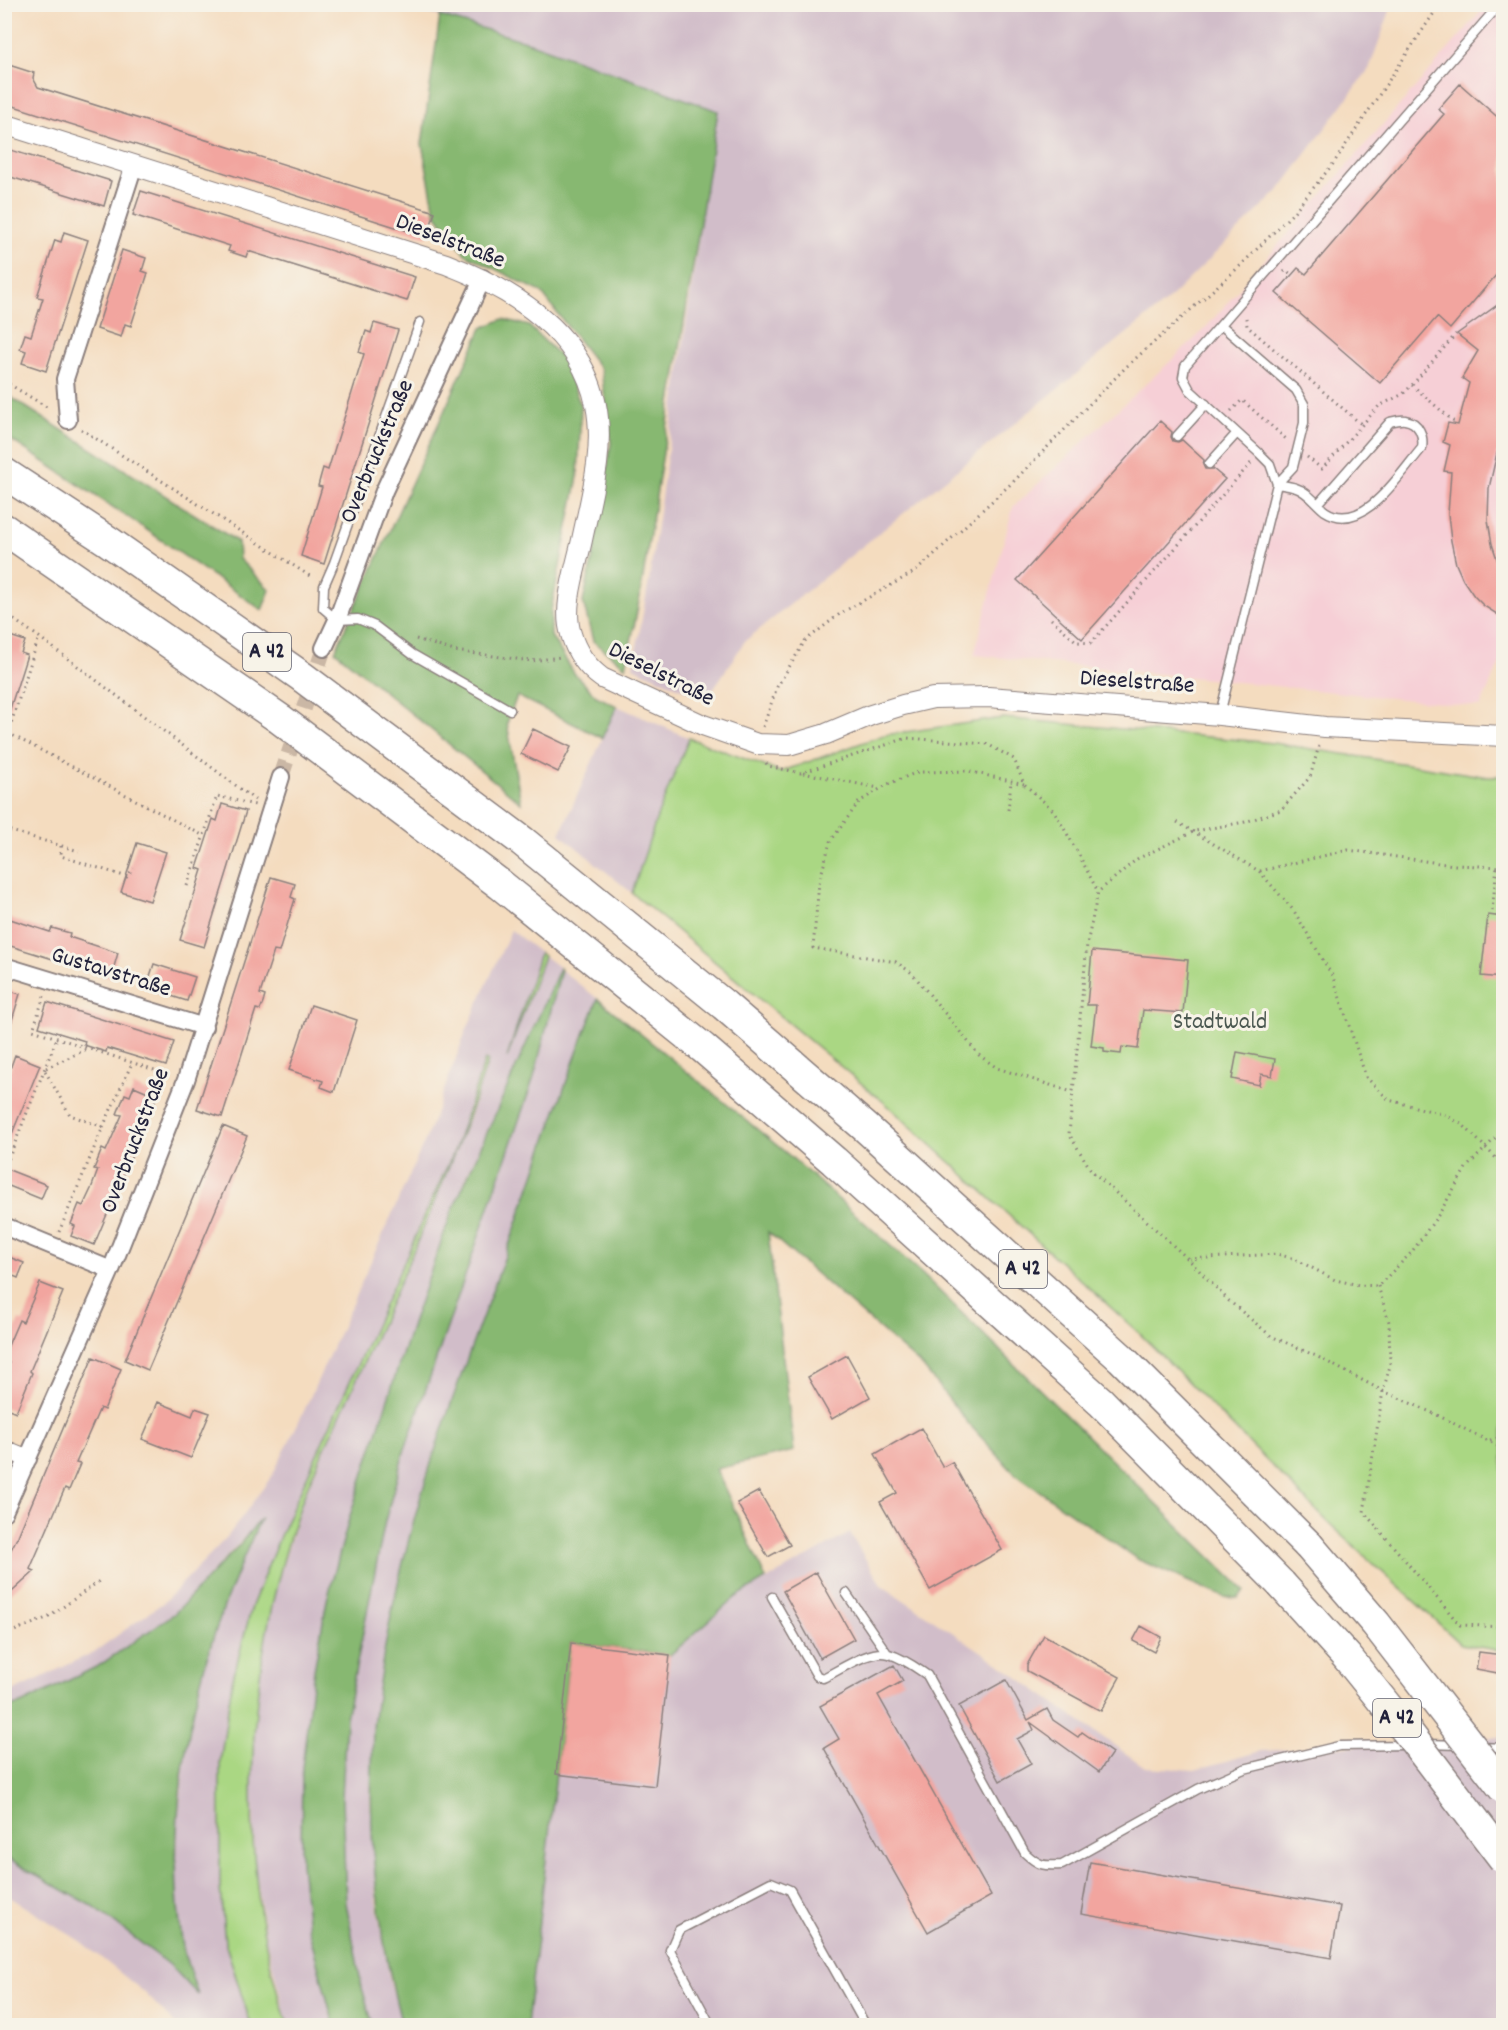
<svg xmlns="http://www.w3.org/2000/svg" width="1508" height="2030" font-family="Dekko,sans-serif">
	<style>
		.built { fill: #f6cfd6 }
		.industrial { fill: #d1bdc9 }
		.green { fill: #aad783; stroke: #667c5f; stroke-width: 1.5 }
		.forest { fill: #87b871; stroke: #546d56; stroke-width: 1.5 }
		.building { fill: #f2a59f }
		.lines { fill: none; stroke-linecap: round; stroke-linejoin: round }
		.minor-tunnel { stroke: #cab7a5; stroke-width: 16; stroke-dasharray: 16 8; stroke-linecap: butt }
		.service-casing { stroke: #8b7f7d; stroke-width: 11 }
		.minor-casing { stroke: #8b7f7d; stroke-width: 20 }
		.tertiary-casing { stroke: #8b7f7d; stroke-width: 22 }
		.motorway-casing { stroke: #8b7f7d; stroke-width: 33 }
		.path { stroke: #8b7f7d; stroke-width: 3; stroke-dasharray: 1.5 4.5; stroke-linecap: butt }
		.service { stroke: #fff; stroke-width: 8 }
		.minor { stroke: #fff; stroke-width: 16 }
		.tertiary { stroke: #fff; stroke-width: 20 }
		.motorway { stroke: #fff; stroke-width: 30 }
		.motorway-bridge-casing { stroke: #8b7f7d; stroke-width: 33; stroke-linecap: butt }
		.motorway-bridge { stroke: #fff; stroke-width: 30 }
		.labels { text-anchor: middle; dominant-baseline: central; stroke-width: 6; stroke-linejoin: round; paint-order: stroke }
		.shield { fill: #f7f3e8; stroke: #62616f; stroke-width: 1.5 }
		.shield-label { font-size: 22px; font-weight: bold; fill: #22223b }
		.street-label { font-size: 24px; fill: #22223b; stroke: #f7f3e8 }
		.park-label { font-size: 24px; fill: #4b5851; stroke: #f7f3e8 }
	</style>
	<rect width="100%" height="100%" fill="#f7f3e8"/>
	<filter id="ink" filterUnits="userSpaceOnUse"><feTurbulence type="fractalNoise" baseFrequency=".0167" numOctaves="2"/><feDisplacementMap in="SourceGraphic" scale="12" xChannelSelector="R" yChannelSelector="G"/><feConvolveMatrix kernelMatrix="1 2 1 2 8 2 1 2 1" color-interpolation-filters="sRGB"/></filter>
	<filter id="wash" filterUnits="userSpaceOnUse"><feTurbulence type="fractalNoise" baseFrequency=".008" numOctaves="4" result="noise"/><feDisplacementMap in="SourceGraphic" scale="24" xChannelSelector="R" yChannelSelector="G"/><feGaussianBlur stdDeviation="1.35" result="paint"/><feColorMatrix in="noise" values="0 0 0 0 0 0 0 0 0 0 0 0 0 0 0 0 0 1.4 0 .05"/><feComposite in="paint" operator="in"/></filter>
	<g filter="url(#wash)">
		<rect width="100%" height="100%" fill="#f4dcbf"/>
		<path class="built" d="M 1487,5 L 1503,5 L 1504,654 L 1480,707 L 974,655 L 1013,507 L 1203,331 Z"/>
		<path class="industrial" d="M 378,5 L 1392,5 L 1369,69 L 1281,188 L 1167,301 L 745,641 L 706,700 L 633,667 L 649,581 L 717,111 L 440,16 Z
			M 617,706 L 689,738 L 658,814 L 632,893 L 560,834 Z
			M 511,930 L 540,953 L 514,1037 L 544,956 L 560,968 L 465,1180 L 414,1318 L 349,1519 L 327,1600 L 313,1676 L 302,1768 L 301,1863 L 308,1928 L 334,2025 L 288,2025 L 266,1940 L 255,1866 L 252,1769 L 260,1664 L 277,1585 L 302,1501 L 447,1172 L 471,1113 L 488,1062 L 485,1061 L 455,1149 L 280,1536 L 232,1682 L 220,1763 L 219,1830 L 225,1942 L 251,2025 L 176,2025 L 144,1992 L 80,1941 L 5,1894 L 4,1857 L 95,1908 L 170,1965 L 197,1993 L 183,1949 L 176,1887 L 178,1821 L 186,1750 L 202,1672 L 227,1597 L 259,1521 L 175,1613 L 100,1665 L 21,1704 L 5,1708 L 5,1693 L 16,1690 L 94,1652 L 164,1602 L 228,1536 L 272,1476 L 304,1411 L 427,1136 L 466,1031 Z
			M 561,970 L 598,999 L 582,1037 L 541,1159 L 432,1458 L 411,1528 L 388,1639 L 374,1720 L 370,1801 L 376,1901 L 390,1981 L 402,2025 L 373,2026 L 362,1988 L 346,1903 L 342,1799 L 346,1718 L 362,1632 L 385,1521 L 404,1452 L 534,1077 Z
			M 850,1533 L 881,1585 L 985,1654 L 1145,1767 L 1195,1770 L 1261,1751 L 1503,1737 L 1503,2025 L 527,2026 L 571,1643 L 670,1654 L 736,1597 Z"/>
		<path class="green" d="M 1003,718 L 1273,743 L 1482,776 L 1503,776 L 1503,1651 L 1461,1644 L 1330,1524 L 1140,1334 L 886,1104 L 632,893 L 658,814 L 689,738 L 780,772 L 884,735 Z
			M 540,953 L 544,956 L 507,1058 Z
			M 485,1060 L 488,1061 C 451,1172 401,1278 354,1385 C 337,1424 316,1462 302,1501 C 245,1659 232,1866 288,2025 L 251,2025 L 225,1942 L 220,1888 L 220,1763 L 232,1682 L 252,1606 L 280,1536 L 455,1149 Z"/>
		<path class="forest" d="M 440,16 L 525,41 L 718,111 L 640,596 L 626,667 L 593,641 L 583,602 L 594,552 L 611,443 L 601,370 L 541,292 L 465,254 L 435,212 L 422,144 Z
			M 503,319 L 529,326 L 563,359 L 581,406 L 578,477 L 551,610 L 551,636 L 574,673 L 596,696 L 617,706 L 602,738 L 517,696 L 507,723 L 521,803 L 335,651 L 482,328 Z
			M 4,393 L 238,542 L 239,559 L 270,590 L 262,610 L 128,517 L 5,436 Z
			M 560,968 L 561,970 L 534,1077 L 404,1452 L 385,1521 L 346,1718 L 342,1799 L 346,1903 L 362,1988 L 373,2025 L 334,2025 L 308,1928 L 301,1863 L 302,1768 L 313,1676 L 327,1600 L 349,1519 L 414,1318 L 451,1214 Z
			M 598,999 L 790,1156 L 922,1274 L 1245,1591 L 1238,1598 L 1224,1597 L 1137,1559 L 1015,1474 L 968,1423 L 923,1367 L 768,1232 L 794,1451 L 716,1469 L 766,1579 L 736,1597 L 670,1655 L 571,1643 L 527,2025 L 402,2026 C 380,1940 368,1854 372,1766 C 373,1750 372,1734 374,1718 C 385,1632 406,1540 433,1457 C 455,1388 482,1319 507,1251 C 538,1167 564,1081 598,999 Z
			M 261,1518 C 249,1545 237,1571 227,1598 C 187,1705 164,1833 183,1947 C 186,1963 193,1979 198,1995 L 170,1965 L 95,1908 L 5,1857 L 5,1708 L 21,1704 L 100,1665 L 175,1613 L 240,1544 Z"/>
		<g id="blocks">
			<path class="building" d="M 9,65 L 34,73 L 33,78 L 38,87 L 435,212 L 427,237 L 4,103 L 4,78 Z
				M 1460,84 L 1503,122 L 1503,267 L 1450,329 L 1437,317 L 1380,383 L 1276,293 L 1298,268 L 1306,274 L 1444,114 L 1438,109 Z
				M 4,148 L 111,181 L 104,206 L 4,175 Z
				M 141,191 L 415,277 L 407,301 L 248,251 L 246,257 L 228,251 L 230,246 L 133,215 Z
				M 64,232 L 88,240 L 46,371 L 22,363 L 26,351 L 20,349 L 25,334 L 31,336 L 43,298 L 37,297 L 55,240 L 61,242 Z
				M 122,250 L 146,258 L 142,271 L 148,273 L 131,326 L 125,324 L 121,337 L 97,329 Z
				M 1503,301 L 1503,455 L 1497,453 L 1489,488 L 1488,520 L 1492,544 L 1498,562 L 1503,571 L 1503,618 L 1484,606 L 1474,596 L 1463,580 L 1456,564 L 1451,541 L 1448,514 L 1451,472 L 1444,471 L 1450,445 L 1443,442 L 1448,423 L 1458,425 L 1469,383 L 1462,378 L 1478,351 L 1457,334 Z
				M 374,323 L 398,330 L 324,564 L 301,556 L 322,487 L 318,486 L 321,475 L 323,468 L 328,470 L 364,354 L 359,352 L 366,331 L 371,333 Z
				M 1160,421 L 1172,432 L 1171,437 L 1173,441 L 1178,442 L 1182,440 L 1204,460 L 1203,465 L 1205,469 L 1213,469 L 1225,479 L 1082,639 L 1017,580 Z
				M 4,634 L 25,641 L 21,653 L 27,655 L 8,715 L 4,714 Z
				M 533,729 L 571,747 L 558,772 L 521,754 Z
				M 222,804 L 246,811 L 204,947 L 180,940 L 202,870 L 197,868 L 213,819 L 217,821 Z
				M 137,843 L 166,852 L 150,901 L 121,892 Z
				M 271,877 L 295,884 L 291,897 L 295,899 L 279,952 L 274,951 L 260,994 L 265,996 L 263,1003 L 260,1010 L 256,1009 L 222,1117 L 197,1109 Z
				M 1488,915 L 1503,917 L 1503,978 L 1481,976 Z
				M 4,917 L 50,932 L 52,928 L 70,933 L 69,937 L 118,953 L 111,977 L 4,944 Z
				M 1092,951 L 1188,960 L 1183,1013 L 1143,1010 L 1138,1049 L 1122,1047 L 1121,1054 L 1104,1052 L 1104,1048 L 1091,1046 L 1096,1005 L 1087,1005 Z
				M 154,964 L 195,977 L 187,1001 L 146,988 Z
				M 4,989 L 20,994 L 8,1033 L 4,1033 Z
				M 47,1002 L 174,1042 L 166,1066 L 107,1048 L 106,1052 L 84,1045 L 85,1041 L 39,1027 Z
				M 311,1005 L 357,1020 L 334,1092 L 321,1087 L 323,1081 L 289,1070 Z
				M 1237,1052 L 1275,1059 L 1272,1076 L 1261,1074 L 1259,1085 L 1232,1079 Z
				M 15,1055 L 40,1065 L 5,1151 L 4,1086 Z
				M 134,1086 L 157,1096 L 94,1245 L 71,1236 L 75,1226 L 71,1224 L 79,1204 L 83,1206 L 91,1189 L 98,1170 L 94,1169 L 102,1149 L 106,1151 L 122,1115 L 117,1114 L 125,1094 L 130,1096 Z
				M 223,1126 L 247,1136 L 148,1370 L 125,1360 Z
				M 4,1168 L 47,1185 L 41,1199 L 4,1184 Z
				M 4,1255 L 24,1263 L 18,1278 L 4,1272 Z
				M 40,1283 L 63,1292 L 30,1371 L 32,1373 L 16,1412 L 4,1407 L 4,1373 L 9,1363 L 4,1361 L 4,1355 L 19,1320 L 23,1322 Z
				M 847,1355 L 870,1397 L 832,1419 L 808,1377 Z
				M 93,1357 L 121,1369 L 104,1410 L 100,1408 L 76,1463 L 80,1464 L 69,1490 L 65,1488 L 30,1569 L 35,1571 L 4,1599 L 4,1563 L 18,1536 Z
				M 158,1402 L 192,1416 L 195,1408 L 210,1413 L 191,1458 L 142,1439 Z
				M 921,1428 L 943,1467 L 952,1462 L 1002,1550 L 930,1590 L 880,1502 L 897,1493 L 875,1454 Z
				M 759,1491 L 790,1545 L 768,1557 L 737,1503 Z
				M 816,1572 L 854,1639 L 820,1658 L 783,1591 Z
				M 1141,1626 L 1161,1637 L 1154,1652 L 1133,1641 Z
				M 1044,1635 L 1120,1677 L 1101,1711 L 1027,1671 L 1027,1665 Z
				M 571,1643 L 670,1655 L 655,1786 L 556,1774 Z
				M 1479,1652 L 1503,1655 L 1503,1674 L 1476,1669 Z
				M 894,1665 L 903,1681 L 878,1695 L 991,1896 L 928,1932 L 824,1748 L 839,1739 L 820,1706 Z
				M 1006,1680 L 1028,1720 L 1047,1709 L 1053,1720 L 1078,1737 L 1082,1732 L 1112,1753 L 1099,1772 L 1030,1722 L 1034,1730 L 1017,1739 L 1031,1764 L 1000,1781 L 959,1706 Z
				M 1090,1862 L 1340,1906 L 1331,1958 L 1081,1914 Z"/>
		</g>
	</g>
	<g filter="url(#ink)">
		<use href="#blocks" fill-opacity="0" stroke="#8b7f7d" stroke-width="1.5"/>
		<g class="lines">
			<path class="minor-tunnel" d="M 281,777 L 324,648"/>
			<defs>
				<path id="service" d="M 420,322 L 334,563 L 324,586 L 323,608 L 337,620 L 358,619 L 375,626 L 412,654 L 510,710
					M 1177,436 L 1206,404
					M 1209,464 L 1237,433
					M 1277,484 L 1270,464 L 1259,453 L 1190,390 L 1183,377 L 1185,366 L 1500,4
					M 1277,484 C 1283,485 1290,486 1296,488 C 1307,491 1316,504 1325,511 C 1363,536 1401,472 1422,448 C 1424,436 1419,422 1405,420 C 1401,419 1394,421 1390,422 L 1318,504
					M 1220,714 L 1277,484 L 1293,467 L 1304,423 L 1304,404 L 1296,390 L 1221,325
					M 846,1593 L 887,1653
					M 772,1597 L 817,1676 L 823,1678 C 840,1670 871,1648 889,1654 C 903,1658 915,1667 927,1675 L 1025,1853 C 1039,1866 1043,1866 1062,1865 L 1198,1789 L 1244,1769 L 1339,1746 L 1407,1745
					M 1426,1744 L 1461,1745
					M 1480,1747 L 1504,1748
					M 711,2026 L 670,1950 L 679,1930 L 771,1882 L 790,1890 L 866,2026"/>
				<path id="minor" d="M 68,420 L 65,379 L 134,165
					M 324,648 L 337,620 L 384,491 L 483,278
					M 4,966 L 204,1027
					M 4,1226 L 111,1270
					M 4,1449 L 28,1459
					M 4,1512 L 111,1270 L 186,1080 L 281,777"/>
				<path id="tertiary" d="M 4,124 L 446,264 C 511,289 581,330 596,405 C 605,449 591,497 582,540 C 576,568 562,607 571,634 C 576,652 587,667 602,678 L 703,725 L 757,744 L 789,745 L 826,734 L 871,715 L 903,705 L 933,698 L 988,697 L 1220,715 L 1325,727 L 1504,736"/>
				<path id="motorway" d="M 4,473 L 108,541 L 301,676 L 522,841 L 724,1005 L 865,1127 L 1121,1358 L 1309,1546
					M 4,529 L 280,719 L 501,885 L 703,1048 L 834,1161 L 1101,1402 L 1281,1584"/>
			</defs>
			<use href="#service" class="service-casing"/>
			<use href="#minor" class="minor-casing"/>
			<use href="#tertiary" class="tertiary-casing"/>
			<use href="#motorway" class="motorway-casing"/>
			<path class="path" d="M 1284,272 L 1286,270 L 1292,275
				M 1246,318 L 1247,326 L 1361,424
				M 4,381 L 50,409
				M 1412,385 L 1453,421 L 1458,422
				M 1231,411 L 1242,400 L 1286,439
				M 81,429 L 313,578
				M 1307,457 L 1322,469 L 1379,406 L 1403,394 L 1412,385 L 1456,334
				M 4,613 L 39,637 L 255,800
				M 1051,619 L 1077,642 L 1091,643 L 1251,463
				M 416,639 L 454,651 L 532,661 L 560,657
				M 763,727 L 777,687 L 805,641 L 841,613 L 916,571 L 1014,481 L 1126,367 L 1239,267 L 1292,214 L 1333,164 L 1440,4
				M 8,733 L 204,836
				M 4,745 L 39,637
				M 1319,746 L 1310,777 L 1281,810 L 1245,822 L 1195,831 L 1137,859 L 1098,892 L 1087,944 L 1069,1134 L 1091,1170 L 1188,1259 L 1228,1300 L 1271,1336 L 1316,1356 L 1383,1391 L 1435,1414 L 1504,1449
				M 766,763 L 768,766 L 801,773 L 907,738 L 987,744 L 1014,759 L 1024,784 L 1054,811 L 1077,851 L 1098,892
				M 803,773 L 879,788
				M 1024,784 L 967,771 L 918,772 L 888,784 L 859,802 L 830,842 L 819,883 L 813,948 L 896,962 L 912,973 L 979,1055 L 997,1068 L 1072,1092
				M 1008,810 L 1011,782
				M 1177,822 L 1259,871 L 1294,911 L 1333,977 L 1366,1077 L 1389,1100 L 1446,1115 L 1464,1126 L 1504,1166
				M 4,829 L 79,851
				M 61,846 L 61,856 L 127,877 L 133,868
				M 1260,871 L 1348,850 L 1453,865 L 1504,867
				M 187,886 L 217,796 L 255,805
				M 1492,911 L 1497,867
				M 44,996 L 33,1030 L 170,1075
				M 103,1127 L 132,1063
				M 4,1170 L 57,1038
				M 59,1232 L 103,1127 L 70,1115 L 44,1069 L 89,1048
				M 1189,1259 L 1277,1254 L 1295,1259 L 1335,1280 L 1359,1285 L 1378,1286 L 1411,1253 L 1439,1214 L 1466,1168 L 1504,1129
				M 1378,1286 L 1389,1322 L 1390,1366 L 1383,1391 L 1364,1512 L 1460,1625 L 1504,1627
				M 1490,1440 L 1504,1436
				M 4,1635 L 49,1617 L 102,1579"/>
			<use href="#service" class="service"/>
			<use href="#minor" class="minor"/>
			<use href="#tertiary" class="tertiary"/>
			<use href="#motorway" class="motorway"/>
			<defs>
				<path id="motorway-bridge" d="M 1309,1546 L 1376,1624 L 1504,1789
					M 1281,1584 L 1347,1657 L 1406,1730 L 1504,1859"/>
			</defs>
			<use href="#motorway-bridge" class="motorway-bridge-casing"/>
			<use href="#motorway-bridge" class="motorway-bridge"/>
		</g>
	</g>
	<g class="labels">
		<g class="shield">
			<rect x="243" y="633" width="48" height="38" rx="4.5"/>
			<rect x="999" y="1250" width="48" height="38" rx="4.5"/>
			<rect x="1373" y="1699" width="48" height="38" rx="4.5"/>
		</g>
		<g class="shield-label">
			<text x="267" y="652">A 42</text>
			<text x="1023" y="1269">A 42</text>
			<text x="1397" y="1718">A 42</text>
		</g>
		<g class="street-label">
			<text transform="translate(450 242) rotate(21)">Dieselstraße</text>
			<text transform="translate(378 452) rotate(-67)">Overbruckstraße</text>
			<text transform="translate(661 675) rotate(27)">Dieselstraße</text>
			<text transform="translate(1137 683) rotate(4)">Dieselstraße</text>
			<text transform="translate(111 973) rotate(17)">Gustavstraße</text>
			<text transform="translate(136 1141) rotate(-69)">Overbruckstraße</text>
		</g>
		<g class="park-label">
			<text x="1220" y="1023">Stadtwald</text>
		</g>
	</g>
	<rect width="1508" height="2030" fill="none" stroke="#f7f3e8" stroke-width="24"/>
</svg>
